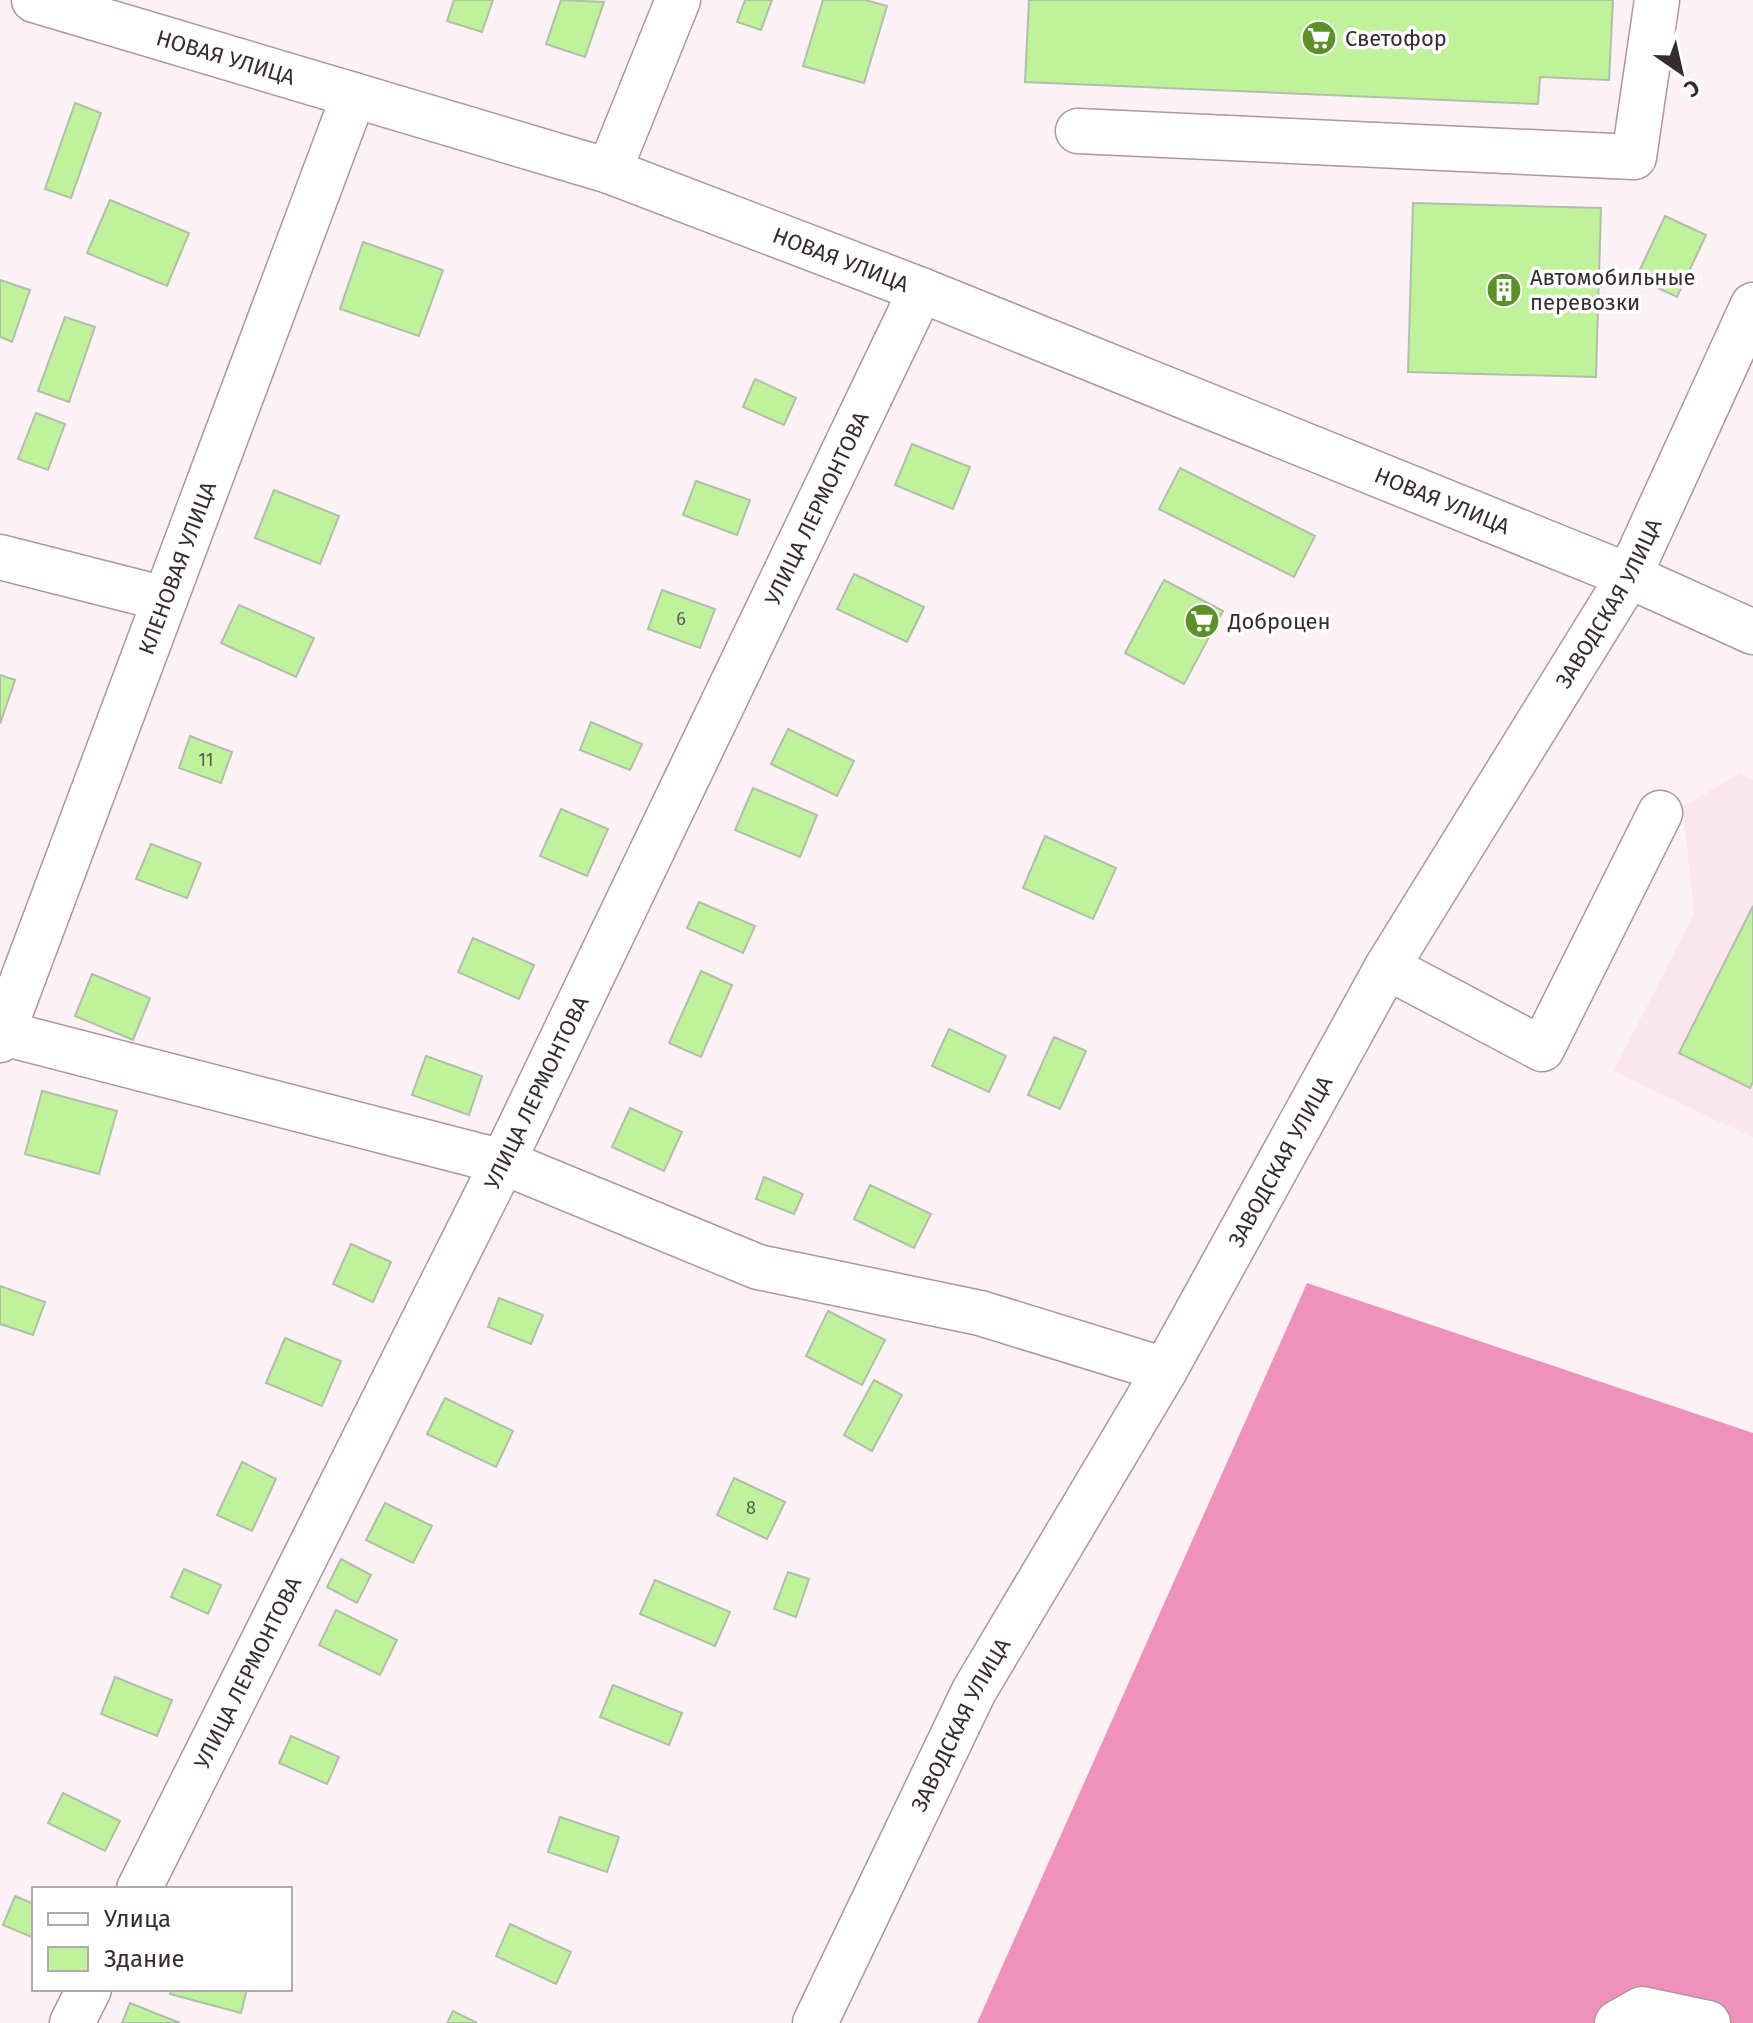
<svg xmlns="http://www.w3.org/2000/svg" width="1753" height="2023" font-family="'Fira Sans',sans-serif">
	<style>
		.built { fill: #fbe6ee }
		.forest { fill: #f091bc }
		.building { fill: #c0f29b; stroke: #b1bea9; stroke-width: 2 }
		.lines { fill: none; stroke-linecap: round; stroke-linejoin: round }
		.minor-casing { stroke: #ae959f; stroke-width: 47 }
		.minor { stroke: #fff; stroke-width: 44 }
		.labels { text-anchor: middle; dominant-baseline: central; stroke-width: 7; stroke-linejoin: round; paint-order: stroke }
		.number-label { font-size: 18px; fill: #585e4b }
		.poi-label { font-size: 22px; fill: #362c30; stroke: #fff; text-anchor: start }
		.street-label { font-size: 22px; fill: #362c30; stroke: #fff }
	</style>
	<rect width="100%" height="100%" fill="#fcf1f5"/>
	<path class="built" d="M 1740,773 L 1753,780 L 1753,1138 L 1614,1071 L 1694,914 L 1683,807 Z"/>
	<path class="forest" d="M 1307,1283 L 1753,1433 L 1753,2023 L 977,2023 Z"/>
	<path class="building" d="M 454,0 L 493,0 L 482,32 L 447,21 Z
		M 561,0 L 604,2 L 585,57 L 546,44 Z
		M 745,0 L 772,0 L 761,30 L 737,22 Z
		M 823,0 L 865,0 L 887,6 L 864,83 L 803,66 Z
		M 1029,0 L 1613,0 L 1609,80 L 1540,77 L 1538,104 L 1025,82 Z
		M 75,103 L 101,113 L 71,198 L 45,189 Z
		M 110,200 L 189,233 L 167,286 L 87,253 Z
		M 1413,203 L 1601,208 L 1596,377 L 1408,372 Z
		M 1665,216 L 1706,235 L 1677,297 L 1636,278 Z
		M 363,242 L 443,270 L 419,336 L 340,309 Z
		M 0,280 L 30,290 L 12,342 L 0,337 Z
		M 65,317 L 95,327 L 69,402 L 38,391 Z
		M 755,379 L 796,398 L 784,425 L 743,407 Z
		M 36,413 L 65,424 L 48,470 L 18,459 Z
		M 912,444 L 970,467 L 953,509 L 895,485 Z
		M 1180,468 L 1315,536 L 1294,577 L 1159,509 Z
		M 696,481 L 750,500 L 737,535 L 683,515 Z
		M 274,490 L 339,516 L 320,564 L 255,538 Z
		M 854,574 L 924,607 L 907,642 L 837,609 Z
		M 1164,580 L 1223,611 L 1184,684 L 1125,653 Z
		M 662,590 L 715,609 L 700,648 L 648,629 Z
		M 239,605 L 314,638 L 296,677 L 221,643 Z
		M 0,675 L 15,680 L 0,724 Z
		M 591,722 L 642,744 L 630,770 L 580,750 Z
		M 788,729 L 854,761 L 837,796 L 771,764 Z
		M 190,736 L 232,752 L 221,783 L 179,768 Z
		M 753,788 L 817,815 L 800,857 L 735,830 Z
		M 561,809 L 608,829 L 587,876 L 540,856 Z
		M 1045,836 L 1116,868 L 1093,919 L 1023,888 Z
		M 151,844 L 201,863 L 187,898 L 136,879 Z
		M 699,902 L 755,926 L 743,953 L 687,928 Z
		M 1753,906 L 1753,1082 L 1750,1088 L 1679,1053 Z
		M 473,938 L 534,965 L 519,999 L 458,972 Z
		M 701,971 L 732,985 L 701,1057 L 669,1043 Z
		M 92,974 L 150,998 L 133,1040 L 75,1016 Z
		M 949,1029 L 1006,1056 L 989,1092 L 932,1066 Z
		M 1054,1037 L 1086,1051 L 1060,1109 L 1028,1095 Z
		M 426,1056 L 482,1076 L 469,1115 L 412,1095 Z
		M 42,1091 L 117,1111 L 99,1174 L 25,1154 Z
		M 630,1108 L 682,1132 L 664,1171 L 612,1147 Z
		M 764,1177 L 803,1194 L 794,1214 L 756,1199 Z
		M 870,1185 L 931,1214 L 914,1248 L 854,1219 Z
		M 351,1244 L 391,1262 L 373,1302 L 333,1284 Z
		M 0,1286 L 45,1302 L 33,1335 L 0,1324 Z
		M 499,1298 L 543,1315 L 531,1344 L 488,1327 Z
		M 828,1311 L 885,1340 L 862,1385 L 806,1356 Z
		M 285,1338 L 341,1361 L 322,1406 L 266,1383 Z
		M 874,1380 L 902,1395 L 872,1451 L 844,1435 Z
		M 445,1398 L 513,1431 L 496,1467 L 427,1434 Z
		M 242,1462 L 276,1479 L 252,1531 L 217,1515 Z
		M 734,1478 L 785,1502 L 767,1539 L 717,1515 Z
		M 385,1503 L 432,1526 L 413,1563 L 366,1540 Z
		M 341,1559 L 371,1575 L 357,1603 L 327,1587 Z
		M 184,1569 L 221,1585 L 208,1614 L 171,1597 Z
		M 788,1572 L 809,1579 L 796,1617 L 774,1609 Z
		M 655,1580 L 730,1612 L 715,1646 L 640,1614 Z
		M 336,1610 L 397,1640 L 380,1675 L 319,1645 Z
		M 115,1677 L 172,1700 L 157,1736 L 101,1714 Z
		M 613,1685 L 682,1713 L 669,1745 L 600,1717 Z
		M 291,1736 L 339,1757 L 327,1784 L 279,1763 Z
		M 63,1793 L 120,1821 L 105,1851 L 48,1823 Z
		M 560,1817 L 619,1837 L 607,1872 L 548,1852 Z
		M 15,1896 L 34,1904 L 34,1938 L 3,1925 Z
		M 510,1924 L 571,1952 L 556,1984 L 496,1956 Z
		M 172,1989 L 247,1989 L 241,2013 L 170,1994 Z
		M 130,2003 L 180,2023 L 122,2023 Z
		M 453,2011 L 477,2023 L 447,2023 Z"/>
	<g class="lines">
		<defs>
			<g id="minor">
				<path id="s1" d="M 34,0 L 609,171 L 921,290 L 1629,576 L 1753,632"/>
				<path d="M 1078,131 L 1634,157 L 1657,0"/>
				<path d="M 609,171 L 678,0"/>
				<path d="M 0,557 L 165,599"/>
				<path d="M 1387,967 L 1542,1049 L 1660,813"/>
				<path d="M 3,1033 L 503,1162 L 758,1267 L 980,1313 L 1165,1370"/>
				<path id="s2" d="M 0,1040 L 354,95"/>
				<path id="s3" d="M 139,1889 L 503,1162 L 921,290"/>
				<path d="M 72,2023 L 89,1989"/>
				<path id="s4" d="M 815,2023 L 974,1691 L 1165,1370 L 1387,967 L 1629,576 L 1753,305"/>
				<path d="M 1617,2023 L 1642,2009 L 1708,2023"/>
			</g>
		</defs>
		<use href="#minor" class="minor-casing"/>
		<use href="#minor" class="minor"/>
	</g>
	<defs>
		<symbol id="supermarket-disc" viewBox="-11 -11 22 22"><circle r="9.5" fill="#5c912a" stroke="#fff"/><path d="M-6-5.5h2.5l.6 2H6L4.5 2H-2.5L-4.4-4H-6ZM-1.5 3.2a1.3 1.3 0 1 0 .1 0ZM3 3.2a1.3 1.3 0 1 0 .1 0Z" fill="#fff"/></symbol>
		<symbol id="building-disc" viewBox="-11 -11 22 22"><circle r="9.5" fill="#5c912a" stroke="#fff"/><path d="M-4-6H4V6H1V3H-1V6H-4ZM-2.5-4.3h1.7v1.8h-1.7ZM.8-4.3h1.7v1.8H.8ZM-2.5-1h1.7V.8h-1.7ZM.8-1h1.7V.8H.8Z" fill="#fff"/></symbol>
	</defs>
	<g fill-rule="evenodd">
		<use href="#supermarket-disc" x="1299" y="18" width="40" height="40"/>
		<use href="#building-disc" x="1484" y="270" width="40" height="40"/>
		<use href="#supermarket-disc" x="1182" y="601" width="40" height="40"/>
	</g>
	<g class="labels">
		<g class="number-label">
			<text x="681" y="619">6</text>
			<text x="206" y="760">11</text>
			<text x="751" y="1508">8</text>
		</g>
		<g class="poi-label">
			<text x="1345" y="38">Светофор</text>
			<text x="1530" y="277">Автомобильные<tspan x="1530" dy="25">перевозки</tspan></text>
			<text x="1228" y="621">Доброцен</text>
		</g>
		<g class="street-label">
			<text stroke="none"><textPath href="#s1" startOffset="200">НОВАЯ УЛИЦА</textPath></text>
			<text stroke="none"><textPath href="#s1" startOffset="848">НОВАЯ УЛИЦА</textPath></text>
			<text stroke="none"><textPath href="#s1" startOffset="1496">НОВАЯ УЛИЦА</textPath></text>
			<text stroke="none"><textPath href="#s3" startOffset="1538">УЛИЦА ЛЕРМОНТОВА</textPath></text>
			<text stroke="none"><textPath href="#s2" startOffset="504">КЛЕНОВАЯ УЛИЦА</textPath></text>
			<text stroke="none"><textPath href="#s4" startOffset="1628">ЗАВОДСКАЯ УЛИЦА</textPath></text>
			<text stroke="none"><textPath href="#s3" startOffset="890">УЛИЦА ЛЕРМОНТОВА</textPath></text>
			<text stroke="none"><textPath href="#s4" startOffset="980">ЗАВОДСКАЯ УЛИЦА</textPath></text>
			<text stroke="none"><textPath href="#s3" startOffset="242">УЛИЦА ЛЕРМОНТОВА</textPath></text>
			<text stroke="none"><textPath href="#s4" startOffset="332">ЗАВОДСКАЯ УЛИЦА</textPath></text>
		</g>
	</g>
	<rect x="32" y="1887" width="260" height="104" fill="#ffffff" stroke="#afabac" stroke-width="2"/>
	<rect x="48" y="1913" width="40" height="12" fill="#ffffff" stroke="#afabac" stroke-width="2"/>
	<text x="104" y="1927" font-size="24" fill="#362c30">Улица</text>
	<rect x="48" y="1947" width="40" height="24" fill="#c0f29b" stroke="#afabac" stroke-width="2"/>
	<text x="104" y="1967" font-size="24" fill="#362c30">Здание</text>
	<g transform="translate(1681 72) rotate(146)" stroke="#ffffff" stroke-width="6" paint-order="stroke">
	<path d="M0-6L14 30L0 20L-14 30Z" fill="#362c30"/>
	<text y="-12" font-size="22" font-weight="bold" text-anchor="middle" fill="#362c30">С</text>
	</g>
</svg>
